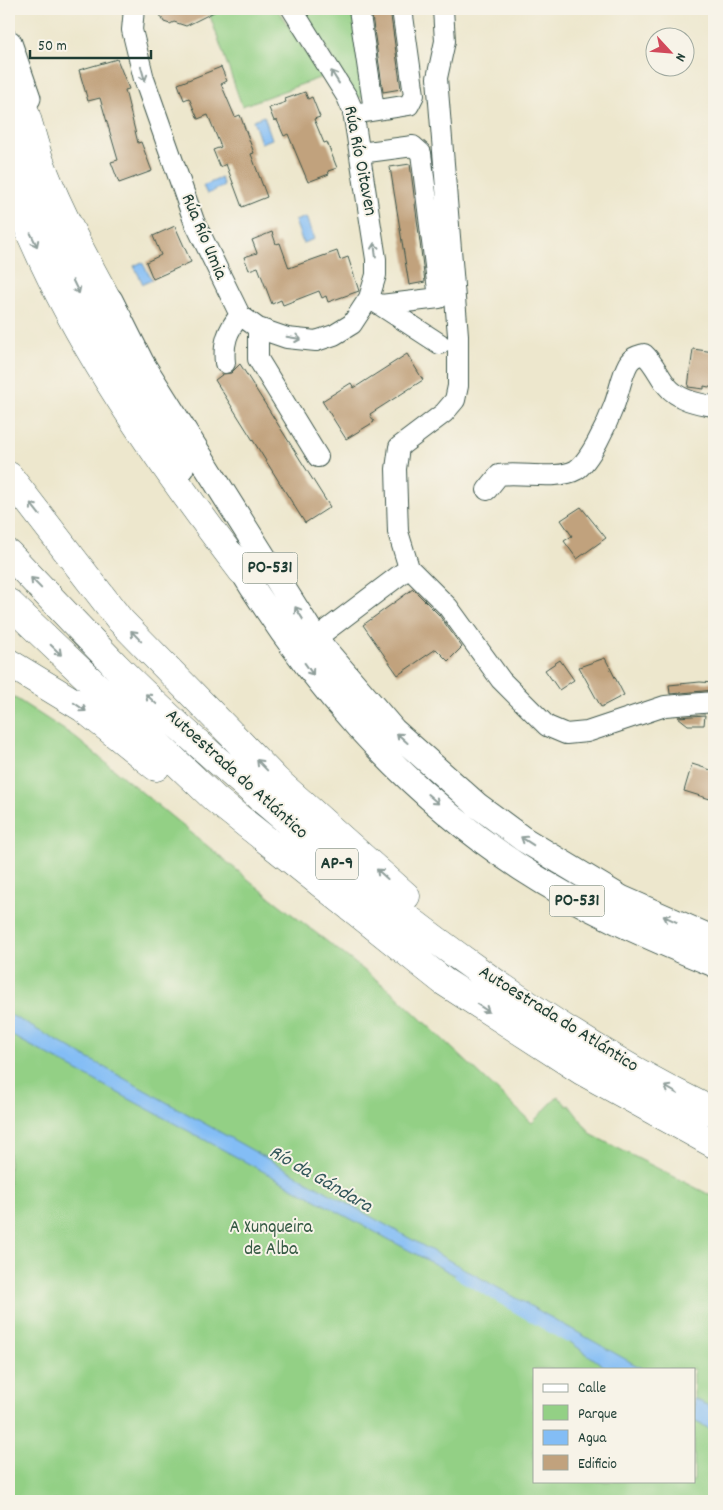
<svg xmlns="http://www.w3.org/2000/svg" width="723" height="1510" font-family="Dekko,sans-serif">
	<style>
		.green { fill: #93d085; stroke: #59865c; fill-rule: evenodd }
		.water { fill: #83bdf5; stroke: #517d94 }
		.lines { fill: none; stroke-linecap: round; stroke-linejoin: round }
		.stream { stroke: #83bdf5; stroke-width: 5 }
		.building { fill: #c1a27d }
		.minor-casing { stroke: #3e564b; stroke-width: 22 }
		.major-casing { stroke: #3e564b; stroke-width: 27 }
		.highway-casing { stroke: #3e564b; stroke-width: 29 }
		.minor { stroke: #fff; stroke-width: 20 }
		.major { stroke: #fff; stroke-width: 25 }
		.highway { stroke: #fff; stroke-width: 28 }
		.oneway { stroke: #8f9e9a }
		.labels { text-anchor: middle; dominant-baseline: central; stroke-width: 4; stroke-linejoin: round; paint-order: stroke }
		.shield { fill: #f7f3e8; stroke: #60746a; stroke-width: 1 }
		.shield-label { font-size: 18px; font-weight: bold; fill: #1f3d34 }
		.street-label { font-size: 19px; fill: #1f3d34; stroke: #f7f3e8 }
		.park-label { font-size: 19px; fill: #365a44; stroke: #f7f3e8 }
		.water-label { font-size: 20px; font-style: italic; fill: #33575b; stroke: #f7f3e8 }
	</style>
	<rect width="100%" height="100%" fill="#f7f3e8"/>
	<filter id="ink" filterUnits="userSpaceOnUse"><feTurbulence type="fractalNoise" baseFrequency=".02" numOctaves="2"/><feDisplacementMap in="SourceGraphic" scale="10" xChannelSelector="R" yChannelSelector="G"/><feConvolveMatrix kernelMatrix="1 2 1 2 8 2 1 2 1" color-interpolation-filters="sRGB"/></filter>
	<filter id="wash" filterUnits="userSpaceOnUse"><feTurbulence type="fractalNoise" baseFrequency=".0096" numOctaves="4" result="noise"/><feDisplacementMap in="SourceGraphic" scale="20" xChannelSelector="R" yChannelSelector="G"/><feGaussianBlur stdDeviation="1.12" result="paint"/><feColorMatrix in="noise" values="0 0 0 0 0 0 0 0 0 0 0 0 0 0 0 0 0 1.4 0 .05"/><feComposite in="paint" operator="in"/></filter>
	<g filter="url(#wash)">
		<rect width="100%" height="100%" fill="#ede7cd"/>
		<path class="green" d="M 219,9 L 277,9 L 322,77 L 242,106 L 209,13 Z
			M 301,9 L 354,9 L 365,97 L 357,98 Z
			M 9,694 L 72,735 L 271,898 L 391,991 L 532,1123 L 558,1096 L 567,1106 L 569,1105 L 592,1135 L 714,1197 L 714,1501 L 9,1501 ZM 534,1369 L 694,1369 L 694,1481 L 534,1481 Z"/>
		<path class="water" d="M 264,116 L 272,139 L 261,143 L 253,120 Z
			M 221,178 L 224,186 L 207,194 L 203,186 Z
			M 306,217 L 314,239 L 303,243 L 295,221 Z
			M 142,262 L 152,280 L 143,284 L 134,266 Z
			M 9,1014 L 643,1369 L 608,1369 L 563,1337 L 462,1279 L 9,1034 Z
			M 694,1398 L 714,1409 L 714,1431 L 694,1421 Z"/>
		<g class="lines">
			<path class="stream" d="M 457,1276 L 567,1340"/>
		</g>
		<g id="blocks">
			<path class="building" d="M 157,9 L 220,9 L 186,26 L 174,22 L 170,24 L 164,22 Z
				M 371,9 L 390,9 L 401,89 L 383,92 Z
				M 117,59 L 129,89 L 125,90 L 138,143 L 141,142 L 152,171 L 119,183 L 111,162 L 118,160 L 100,98 L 88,101 L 79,70 Z
				M 221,67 L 227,81 L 221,84 L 235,117 L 240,115 L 254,153 L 251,154 L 267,197 L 242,207 L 226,164 L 220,167 L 213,150 L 221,147 L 208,115 L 198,119 L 189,98 L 184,100 L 178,84 Z
				M 305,92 L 308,99 L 312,97 L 320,117 L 314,119 L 324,143 L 327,142 L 337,168 L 328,171 L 329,174 L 308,182 L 288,134 L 284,136 L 277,120 L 274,121 L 269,108 L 286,102 L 285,99 Z
				M 410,164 L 425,282 L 409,285 L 390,167 Z
				M 175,226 L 191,262 L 153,279 L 146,262 L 161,255 L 153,236 Z
				M 272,232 L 276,244 L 280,243 L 289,268 L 337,251 L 340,260 L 348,257 L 359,291 L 328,302 L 326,296 L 322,298 L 319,291 L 283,305 L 281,300 L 272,304 L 258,267 L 249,270 L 244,257 L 257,253 L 252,240 Z
				M 693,349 L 714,352 L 714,388 L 704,386 L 704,389 L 688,387 Z
				M 407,354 L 423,380 L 370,414 L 374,422 L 346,439 L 322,401 L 351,383 L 354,388 Z
				M 240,364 L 330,507 L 305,523 L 215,380 L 223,374 L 231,373 Z
				M 581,507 L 606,538 L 577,559 L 564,541 L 572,536 L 561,520 Z
				M 413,589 L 439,615 L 462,647 L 448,661 L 436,649 L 398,675 L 363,625 Z
				M 605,658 L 624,695 L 601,707 L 579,667 Z
				M 560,660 L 574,680 L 559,690 L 545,670 Z
				M 700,682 L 714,683 L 714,690 L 670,694 L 669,685 Z
				M 705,715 L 704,725 L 688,725 L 678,717 Z
				M 692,764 L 714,771 L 714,785 L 710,799 L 684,791 Z"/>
		</g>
	</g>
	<g filter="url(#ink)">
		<use href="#blocks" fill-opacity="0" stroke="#3e564b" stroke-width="1"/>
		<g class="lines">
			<defs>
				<path id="minor" d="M 134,9 L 132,30 L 144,79 L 194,221 L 240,315 L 258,328 L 287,338 L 316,341 L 334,335 L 352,324 L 369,298 L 376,275 L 376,259 L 353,111 L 347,97 L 292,9
					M 359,9 L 374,110
					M 353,114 L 409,105 L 414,95 L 402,9
					M 360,153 L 413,146 L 421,153 L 439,298 L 381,305
					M 377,303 L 440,344
					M 258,328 L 258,359 L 318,457
					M 225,363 C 223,343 227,331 240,315
					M 487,490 L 499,475 C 521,472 559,480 576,470 C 590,461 607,424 613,408 C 619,394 621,377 628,364 C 632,357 637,356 644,354 C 654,363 659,376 667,386 C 678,400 698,404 714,406
					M 409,568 L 398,532 L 396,469 L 399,447 L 444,413 L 455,400 L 458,386 L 458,335 L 437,78 L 445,41 L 443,9
					M 315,639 L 409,568 L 448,607 L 501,680 L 547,726 L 566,734 L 587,732 L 665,706 L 714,702"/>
				<path id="major" d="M 9,43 L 28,98
					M 9,112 C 29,171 49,231 76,288 C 106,351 144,409 181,468
					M 110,300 L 142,364 L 315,639 L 393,730 L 477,805 L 523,839 L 621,898 L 714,939
					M 232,554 C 305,677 401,789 521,868 C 582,908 648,937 714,964"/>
				<path id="highway" d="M 9,77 C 26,103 30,135 41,164 C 62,218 90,268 118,319
					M 9,179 C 60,323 150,450 242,571
					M 9,476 L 120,620 L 277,781 L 406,896
					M 9,554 C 44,591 80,629 116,666 C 165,715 217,761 270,806 C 406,923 553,1034 714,1112
					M 9,603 L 215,799 L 443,981 L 582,1071 L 714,1144
					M 9,663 L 83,708 L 156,767"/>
			</defs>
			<use href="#minor" class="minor-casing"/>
			<use href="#major" class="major-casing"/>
			<use href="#highway" class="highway-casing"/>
			<use href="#minor" class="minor"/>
			<use href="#major" class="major"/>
			<use href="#highway" class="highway"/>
		</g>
		<defs><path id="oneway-shaft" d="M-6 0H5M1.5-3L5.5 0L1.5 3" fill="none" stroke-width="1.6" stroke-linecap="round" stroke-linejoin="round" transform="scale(1.25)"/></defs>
		<g class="oneway">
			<use href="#oneway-shaft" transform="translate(143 74) rotate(74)"/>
			<use href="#oneway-shaft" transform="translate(335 77) rotate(-122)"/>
			<use href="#oneway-shaft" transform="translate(34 240) rotate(64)"/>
			<use href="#oneway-shaft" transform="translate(375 250) rotate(-97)"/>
			<use href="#oneway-shaft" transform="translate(76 287) rotate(64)"/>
			<use href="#oneway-shaft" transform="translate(294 338) rotate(9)"/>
			<use href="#oneway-shaft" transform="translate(35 509) rotate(-128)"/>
			<use href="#oneway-shaft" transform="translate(36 583) rotate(-134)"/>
			<use href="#oneway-shaft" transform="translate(299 613) rotate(-122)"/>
			<use href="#oneway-shaft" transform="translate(136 636) rotate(-134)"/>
			<use href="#oneway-shaft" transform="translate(56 650) rotate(44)"/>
			<use href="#oneway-shaft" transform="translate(309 669) rotate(54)"/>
			<use href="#oneway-shaft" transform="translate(151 699) rotate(-137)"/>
			<use href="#oneway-shaft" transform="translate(80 707) rotate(35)"/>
			<use href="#oneway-shaft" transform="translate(402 738) rotate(-138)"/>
			<use href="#oneway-shaft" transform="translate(262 765) rotate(-134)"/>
			<use href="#oneway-shaft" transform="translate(433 799) rotate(41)"/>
			<use href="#oneway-shaft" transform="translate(527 841) rotate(-147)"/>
			<use href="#oneway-shaft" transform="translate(382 874) rotate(-138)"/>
			<use href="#oneway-shaft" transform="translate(670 919) rotate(-156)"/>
			<use href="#oneway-shaft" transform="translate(483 1008) rotate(34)"/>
			<use href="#oneway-shaft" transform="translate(671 1090) rotate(-150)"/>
		</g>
	</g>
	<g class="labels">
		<g class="shield">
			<rect x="242.5" y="552.5" width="55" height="31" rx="4"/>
			<rect x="316" y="848.5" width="42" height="31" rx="4"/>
			<rect x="549.5" y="885.5" width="55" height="31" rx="4"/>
		</g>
		<g class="shield-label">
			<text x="270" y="568">PO-531</text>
			<text x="337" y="864">AP-9</text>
			<text x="577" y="901">PO-531</text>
		</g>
		<g class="street-label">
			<text transform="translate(359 161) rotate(79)">Rúa Río Oitaven</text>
			<text transform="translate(203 237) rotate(67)">Rúa Río Umia</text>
			<text transform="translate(236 775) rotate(42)">Autoestrada do Atlántico</text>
			<text transform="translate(558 1020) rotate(32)">Autoestrada do Atlántico</text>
		</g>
		<g class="park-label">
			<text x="271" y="1228">A Xunqueira<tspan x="271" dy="22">de Alba</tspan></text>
		</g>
		<g class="water-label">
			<text transform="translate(320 1180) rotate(30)">Río da Gándara</text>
		</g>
	</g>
	<rect width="723" height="1510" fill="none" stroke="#f7f3e8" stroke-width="30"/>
	<rect x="533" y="1368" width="162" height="115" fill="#f7f3e8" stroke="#a1aaa0"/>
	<rect x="543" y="1384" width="25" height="8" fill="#ffffff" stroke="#a1aaa0"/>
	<text x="578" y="1392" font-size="15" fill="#1f3d34">Calle</text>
	<rect x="543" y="1405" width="25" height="15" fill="#93d085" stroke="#a1aaa0"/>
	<text x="578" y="1418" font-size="15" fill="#1f3d34">Parque</text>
	<rect x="543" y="1430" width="25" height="15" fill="#83bdf5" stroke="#a1aaa0"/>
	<text x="578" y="1442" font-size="15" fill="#1f3d34">Agua</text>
	<rect x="543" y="1455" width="25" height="15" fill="#c1a27d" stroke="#a1aaa0"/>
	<text x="578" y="1468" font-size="15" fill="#1f3d34">Edificio</text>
	<g transform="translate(670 52) rotate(116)"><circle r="24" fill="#f7f3e8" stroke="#a1aaa0"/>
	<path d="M0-4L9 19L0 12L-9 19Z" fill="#d1495b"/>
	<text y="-8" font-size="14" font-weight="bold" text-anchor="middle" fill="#1f3d34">N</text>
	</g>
	<path d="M30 50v8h121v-8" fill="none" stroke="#1f3d34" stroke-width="2.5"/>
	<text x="38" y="50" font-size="15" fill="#1f3d34" stroke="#f7f3e8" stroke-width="4" paint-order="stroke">50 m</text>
</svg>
